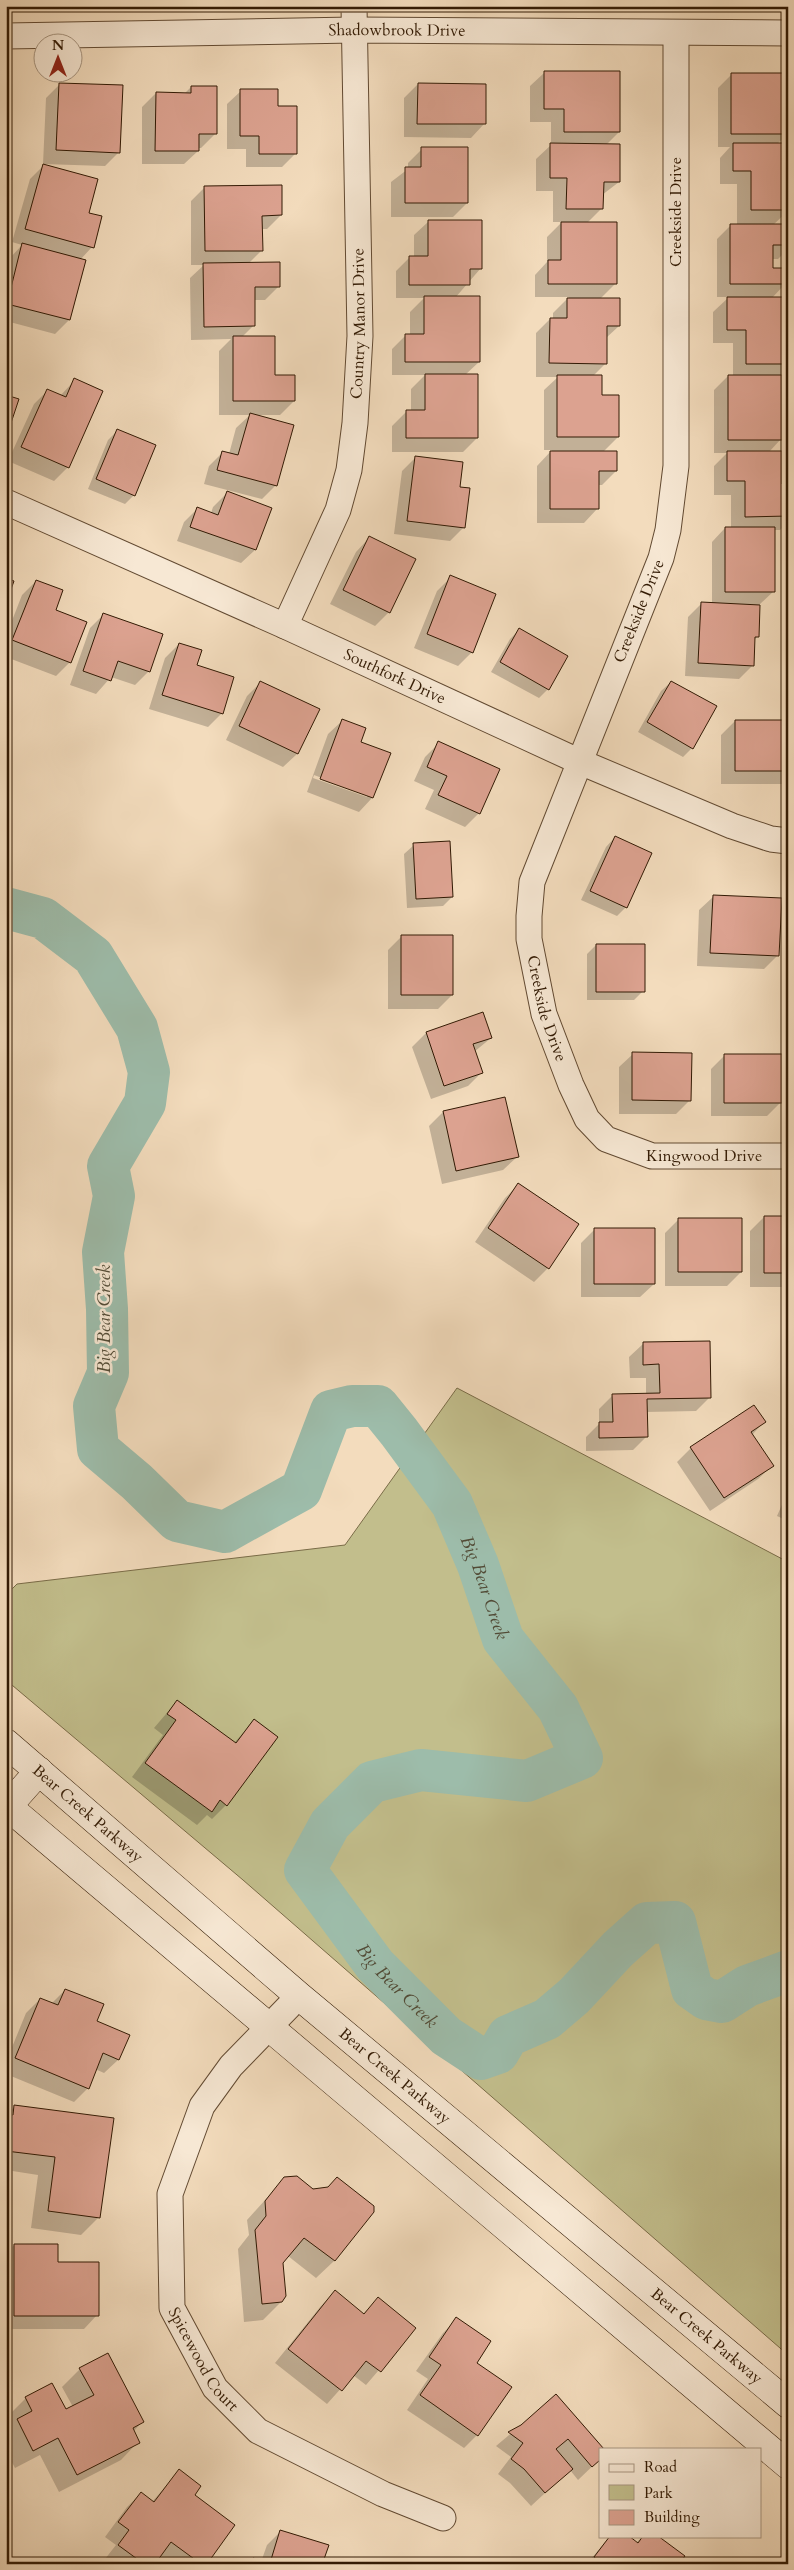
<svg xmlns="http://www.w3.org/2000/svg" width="794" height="2570" font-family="Cardo,serif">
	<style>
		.green { fill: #c2be8c; stroke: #7a6c48 }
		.shadow { fill: #0003; fill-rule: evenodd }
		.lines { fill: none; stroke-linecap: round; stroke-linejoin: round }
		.river { stroke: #9dbcaa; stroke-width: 42 }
		.building { fill: #dca290; stroke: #321a04 }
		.minor-casing { stroke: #624a32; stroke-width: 27 }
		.secondary-casing { stroke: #321a04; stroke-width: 29 }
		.minor { stroke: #f7e8d4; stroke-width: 25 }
		.secondary { stroke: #f7e8d4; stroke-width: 28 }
		.labels { text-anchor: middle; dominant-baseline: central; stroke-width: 5; stroke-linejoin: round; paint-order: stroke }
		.street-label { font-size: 16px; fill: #321a04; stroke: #f7e8d4 }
		.water-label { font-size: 18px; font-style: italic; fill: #524b36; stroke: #f7e8d4 }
	</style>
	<rect width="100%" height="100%" fill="#f3dcbd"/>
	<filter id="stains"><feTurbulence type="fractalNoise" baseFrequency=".004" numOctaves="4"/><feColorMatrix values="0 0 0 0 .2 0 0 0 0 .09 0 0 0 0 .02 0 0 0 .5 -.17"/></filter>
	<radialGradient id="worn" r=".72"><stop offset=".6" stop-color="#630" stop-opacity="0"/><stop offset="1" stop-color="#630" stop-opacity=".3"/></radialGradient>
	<path class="green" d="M 457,1388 L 788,1562 L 788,2355 L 243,1880 L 6,1680 L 6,1595 L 17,1584 L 345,1545 Z"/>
	<path class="shadow" d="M 544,73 L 619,132 L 606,145 L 619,182 L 602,195 L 602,208 L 587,223 L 616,283 L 600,299 L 619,326 L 606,338 L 606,363 L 592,377 L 618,437 L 603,452 L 616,471 L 602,485 L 597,485 L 597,509 L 584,523 L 537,523 L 537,466 L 552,450 L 544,450 L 544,390 L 558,377 L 536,377 L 536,333 L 550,319 L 553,319 L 553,313 L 569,297 L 535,297 L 535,275 L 547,262 L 547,237 L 562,222 L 553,222 L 553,191 L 536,191 L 536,159 L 551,145 L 551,122 L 530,122 L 530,86 Z
		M 732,74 L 788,134 L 777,144 L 788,144 L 788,211 L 773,225 L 788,225 L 788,249 L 778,259 L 772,259 L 772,269 L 786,283 L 771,299 L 788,299 L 788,368 L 781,375 L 781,439 L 769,452 L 781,485 L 788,485 L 788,522 L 780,530 L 774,530 L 774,591 L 759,605 L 757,637 L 754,640 L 753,665 L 739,679 L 685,676 L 688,617 L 702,603 L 712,604 L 712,542 L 725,528 L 731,528 L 731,495 L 714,495 L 714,466 L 727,453 L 714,453 L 714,390 L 728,376 L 733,376 L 733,343 L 713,343 L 713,312 L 729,297 L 717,297 L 717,239 L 731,225 L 737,225 L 737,184 L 720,184 L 720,158 L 730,147 L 718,147 L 718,88 Z
		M 60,84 L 119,152 L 105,166 L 43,164 L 46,98 Z
		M 418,84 L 484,124 L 471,138 L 404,137 L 404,98 Z
		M 191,87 L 215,134 L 201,148 L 198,148 L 198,151 L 184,164 L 142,164 L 142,107 L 156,93 L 184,94 Z
		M 241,91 L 276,108 L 296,153 L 282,167 L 246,167 L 246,149 L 227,149 L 227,104 Z
		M 422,149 L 467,203 L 453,217 L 391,217 L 391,182 L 408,169 L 408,163 Z
		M 44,165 L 87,214 L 92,247 L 80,260 L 84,261 L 69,320 L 55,334 L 6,321 L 6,269 L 9,259 L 22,245 L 12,242 L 30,179 Z
		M 205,187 L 281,215 L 267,229 L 261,229 L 261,251 L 248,264 L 279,286 L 265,300 L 254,300 L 254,325 L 242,337 L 294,401 L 280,415 L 255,415 L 276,485 L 262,499 L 204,484 L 209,466 L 223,452 L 229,454 L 236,428 L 250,415 L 219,415 L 219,351 L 231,339 L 191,340 L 190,278 L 204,265 L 191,265 L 191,201 Z
		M 428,222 L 481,268 L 455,298 L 479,362 L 465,375 L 477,438 L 463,452 L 392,452 L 392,426 L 406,412 L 411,412 L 411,389 L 425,375 L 392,375 L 392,349 L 406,335 L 410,335 L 410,312 L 424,298 L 396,298 L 396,271 L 410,257 L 414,257 L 414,235 Z
		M 75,380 L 101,392 L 68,467 L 54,481 L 8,461 L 34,404 L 48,390 L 60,396 Z
		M 117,431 L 134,495 L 125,504 L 88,489 L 108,440 Z
		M 416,457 L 458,488 L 464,527 L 450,541 L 394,534 L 402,471 Z
		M 227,493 L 255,550 L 241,563 L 177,541 L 184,522 L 197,509 L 211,513 L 213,507 Z
		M 369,538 L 389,612 L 375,626 L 330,604 L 356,552 Z
		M 451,577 L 472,652 L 458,666 L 414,648 L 437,591 Z
		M 36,581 L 54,610 L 70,662 L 56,676 L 6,657 L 6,636 L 22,595 Z
		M 104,614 L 149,671 L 135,685 L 111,677 L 96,694 L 70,685 L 90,628 Z
		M 519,630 L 548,689 L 539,698 L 491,672 L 510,639 Z
		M 179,644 L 196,666 L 222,713 L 208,727 L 149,709 L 165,658 Z
		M 261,682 L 297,754 L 283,767 L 226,740 L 247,696 Z
		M 671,682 L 692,748 L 683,757 L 638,732 L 661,691 Z
		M 342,721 L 372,798 L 359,812 L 307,792 L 328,734 ZM 314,775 L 367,795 L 367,797 L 313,778 Z
		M 735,721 L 788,721 L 788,780 L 784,784 L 721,784 L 721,735 Z
		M 439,743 L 479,813 L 465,827 L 425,809 L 434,790 L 414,781 L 425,757 Z
		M 615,837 L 626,907 L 617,916 L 581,900 L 606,847 Z
		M 414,845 L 452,897 L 443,906 L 407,908 L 404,854 Z
		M 713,897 L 778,955 L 764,969 L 697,966 L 699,910 Z
		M 402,936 L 452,995 L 438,1009 L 388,1009 L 388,950 Z
		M 788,937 L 788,990 L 786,990 L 785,940 Z
		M 596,945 L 643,991 L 634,1000 L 587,1000 L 587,954 Z
		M 483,1014 L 491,1038 L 474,1052 L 482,1072 L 468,1086 L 431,1099 L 412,1047 L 426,1033 Z
		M 633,1054 L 690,1100 L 676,1114 L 619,1114 L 619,1067 Z
		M 724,1056 L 781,1102 L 767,1116 L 711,1116 L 711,1069 Z
		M 443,1112 L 517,1157 L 503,1170 L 442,1184 L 429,1126 Z
		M 518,1185 L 548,1268 L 534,1282 L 475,1242 L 505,1198 Z
		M 764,1217 L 788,1217 L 788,1287 L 750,1287 L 750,1231 Z
		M 678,1220 L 741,1272 L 727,1286 L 665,1286 L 665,1233 Z
		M 595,1229 L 654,1284 L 640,1297 L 581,1297 L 581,1243 Z
		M 643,1344 L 710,1397 L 696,1411 L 646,1412 L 647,1436 L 633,1450 L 586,1451 L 586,1437 L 599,1424 L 599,1409 L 613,1395 L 646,1394 L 646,1378 L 630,1378 L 629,1357 Z
		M 764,1422 L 752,1435 L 772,1466 L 758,1479 L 710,1511 L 677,1462 L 691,1448 Z
		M 788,1491 L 788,1521 L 777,1516 Z
		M 177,1701 L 234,1743 L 254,1721 L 226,1805 L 212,1819 L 207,1815 L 197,1825 L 132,1777 L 163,1735 L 154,1728 Z
		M 65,1990 L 95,2022 L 118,2060 L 104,2073 L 95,2069 L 88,2088 L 74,2102 L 6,2074 L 6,2062 L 26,2013 L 40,1999 L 51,2004 Z
		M 15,2107 L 112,2119 L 99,2217 L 81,2235 L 31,2228 L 38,2175 L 6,2170 L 6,2115 Z
		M 285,2178 L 373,2211 L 334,2261 L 316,2278 L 288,2256 L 282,2263 L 281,2302 L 263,2320 L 244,2322 L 238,2249 L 249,2235 L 247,2220 Z
		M 14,2245 L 57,2263 L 97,2315 L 84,2329 L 6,2329 L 6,2253 Z
		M 335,2292 L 363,2314 L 378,2299 L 415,2328 L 366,2385 L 353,2375 L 327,2404 L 275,2363 L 321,2306 Z
		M 457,2319 L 477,2435 L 464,2448 L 407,2410 L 428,2379 L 416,2371 L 443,2333 Z
		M 80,2369 L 142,2422 L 133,2432 L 138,2442 L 121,2460 L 59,2492 L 40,2455 L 15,2468 L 6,2451 L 6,2431 L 12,2425 L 8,2416 L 26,2398 L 66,2411 L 73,2407 L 62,2387 Z
		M 556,2396 L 600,2449 L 600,2459 L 578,2480 L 570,2470 L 531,2506 L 510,2483 L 498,2474 L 511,2457 L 496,2446 Z
		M 179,2471 L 193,2496 L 205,2564 L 169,2564 L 159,2556 L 153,2564 L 112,2564 L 105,2559 L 116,2545 L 105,2537 L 127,2507 L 141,2493 L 152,2502 Z
		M 281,2531 L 322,2563 L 324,2564 L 249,2564 L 253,2559 L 261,2562 L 267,2545 Z
		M 610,2536 L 627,2536 L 636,2543 L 643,2536 L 656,2536 L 677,2564 L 587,2564 Z"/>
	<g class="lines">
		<path class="river" id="s1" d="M 6,908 L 43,918 L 93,956 L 137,1028 L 149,1072 L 145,1103 L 108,1166 L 114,1196 L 103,1252 L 107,1309 L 108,1373 L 94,1406 L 98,1449 L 137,1482 L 177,1521 L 225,1532 L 301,1490 L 331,1411 L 352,1406 L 378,1406 L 399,1432 L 452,1504 L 478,1565 L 503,1639 L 558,1708 L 582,1758 L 527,1781 L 421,1770 L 372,1782 L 330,1824 L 305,1870 L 375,1965 L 446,2036 L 481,2059 L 498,2053 L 508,2036 L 547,2019 L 574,1996 L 618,1949 L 647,1923 L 675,1922 L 692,1989 L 706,1999 L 722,2002 L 747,1986 L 788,1971"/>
	</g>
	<path class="building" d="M 544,71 L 620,71 L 620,132 L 564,132 L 564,109 L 544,109 Z
		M 731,73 L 788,73 L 788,134 L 731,134 Z
		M 59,83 L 123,85 L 120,153 L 56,150 Z
		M 418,83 L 486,84 L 486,124 L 417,124 Z
		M 191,86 L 217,86 L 217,134 L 199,134 L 199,151 L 155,151 L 156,92 L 191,93 Z
		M 240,89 L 278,89 L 278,106 L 297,106 L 297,154 L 259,154 L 259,136 L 240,136 Z
		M 550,143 L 620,144 L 620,182 L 604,182 L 603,209 L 566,209 L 567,178 L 550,178 Z
		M 733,143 L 788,143 L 788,210 L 751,210 L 751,171 L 733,171 Z
		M 421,147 L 468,147 L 468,203 L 405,203 L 405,167 L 421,167 Z
		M 43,164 L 98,179 L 89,213 L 102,216 L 94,248 L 25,229 Z
		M 282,185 L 282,215 L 262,216 L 263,251 L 205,251 L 204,186 Z
		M 428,220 L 482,220 L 482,269 L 470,269 L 470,285 L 409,285 L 409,256 L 428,256 Z
		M 561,222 L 617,222 L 617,284 L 548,284 L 548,260 L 561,260 Z
		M 730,224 L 788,224 L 788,245 L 773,245 L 773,268 L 787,268 L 787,284 L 730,284 Z
		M 22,243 L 86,260 L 70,320 L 7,304 Z
		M 280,262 L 280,287 L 255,287 L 255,326 L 204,327 L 203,263 Z
		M 424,296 L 480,296 L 480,362 L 405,362 L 405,334 L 424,334 Z
		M 727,297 L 788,297 L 788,364 L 746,364 L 746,330 L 727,330 Z
		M 567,298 L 620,298 L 620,326 L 607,326 L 607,364 L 549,363 L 550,318 L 567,318 Z
		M 233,336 L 275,336 L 275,375 L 295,375 L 295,401 L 233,401 Z
		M 425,374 L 478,374 L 478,438 L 406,438 L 406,410 L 425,410 Z
		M 557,375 L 602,375 L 602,395 L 619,395 L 619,437 L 557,437 Z
		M 728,375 L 782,375 L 782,440 L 728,440 Z
		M 74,378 L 103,391 L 69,468 L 21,447 L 47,389 L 66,397 Z
		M 6,395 L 19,399 L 6,438 Z
		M 250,413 L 294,425 L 277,486 L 217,470 L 222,451 L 238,455 Z
		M 117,429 L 156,445 L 135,496 L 96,479 Z
		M 550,451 L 617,451 L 617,471 L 599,471 L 599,509 L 550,509 Z
		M 727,451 L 782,451 L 782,484 L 788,484 L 788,516 L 745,517 L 745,481 L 727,481 Z
		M 415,456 L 463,462 L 460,487 L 470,488 L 465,528 L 407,521 Z
		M 227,491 L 272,508 L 256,550 L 190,527 L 197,507 L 218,515 Z
		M 725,527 L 775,527 L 775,592 L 725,592 Z
		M 369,536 L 416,559 L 390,613 L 343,590 Z
		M 450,575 L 496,594 L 473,653 L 427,634 Z
		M 6,578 L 14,581 L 6,603 Z
		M 36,580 L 63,590 L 56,610 L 87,622 L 71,663 L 12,640 Z
		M 701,602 L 760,605 L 759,637 L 755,637 L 754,666 L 698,663 Z
		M 103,613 L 163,634 L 150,672 L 118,661 L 111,681 L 83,671 Z
		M 519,628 L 568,656 L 549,690 L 500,662 Z
		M 179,643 L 202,650 L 197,665 L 234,677 L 223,714 L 162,695 Z
		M 260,681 L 320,709 L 298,754 L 239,726 Z
		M 671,681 L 717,706 L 693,749 L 647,722 Z
		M 342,719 L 366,728 L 361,742 L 391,753 L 373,798 L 320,779 Z
		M 735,720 L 788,720 L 788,771 L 735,771 Z
		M 438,741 L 500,769 L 480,814 L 438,795 L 447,776 L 427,767 Z
		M 615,836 L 652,853 L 627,908 L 590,891 Z
		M 450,841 L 453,897 L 416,899 L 413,843 Z
		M 713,895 L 782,898 L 779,956 L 710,953 Z
		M 401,935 L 453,935 L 453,995 L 401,995 Z
		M 596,944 L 645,944 L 645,992 L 596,992 Z
		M 483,1012 L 492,1038 L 473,1044 L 483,1073 L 444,1086 L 426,1032 Z
		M 632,1052 L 692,1053 L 691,1101 L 632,1100 Z
		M 724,1054 L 782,1054 L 782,1103 L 724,1103 Z
		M 505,1097 L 519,1157 L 456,1171 L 443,1111 Z
		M 518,1183 L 579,1224 L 549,1269 L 488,1228 Z
		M 764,1216 L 788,1216 L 788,1273 L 764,1273 Z
		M 678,1218 L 742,1218 L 742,1272 L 678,1272 Z
		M 594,1228 L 655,1228 L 655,1284 L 594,1284 Z
		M 710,1341 L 711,1398 L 647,1399 L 648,1437 L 599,1438 L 599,1422 L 613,1422 L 612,1394 L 660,1393 L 659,1364 L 643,1365 L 643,1342 Z
		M 754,1405 L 766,1422 L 751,1432 L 774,1466 L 724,1498 L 690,1447 Z
		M 177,1700 L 236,1743 L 254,1719 L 278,1737 L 227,1806 L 220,1800 L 212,1812 L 145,1763 L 176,1720 L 167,1714 Z
		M 65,1989 L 104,2004 L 97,2021 L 130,2035 L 119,2060 L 103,2053 L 89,2089 L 15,2058 L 40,1998 L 58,2005 Z
		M 14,2105 L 114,2118 L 100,2218 L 48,2211 L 55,2157 L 6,2151 L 6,2114 L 13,2115 Z
		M 297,2176 L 313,2189 L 328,2187 L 337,2177 L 374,2206 L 374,2212 L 335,2261 L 304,2238 L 283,2263 L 286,2296 L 282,2302 L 262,2304 L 255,2230 L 266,2216 L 265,2201 L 284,2177 Z
		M 14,2244 L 58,2244 L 58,2262 L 99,2262 L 99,2316 L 14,2316 Z
		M 335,2290 L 364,2314 L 378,2297 L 416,2328 L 381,2372 L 366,2361 L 342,2391 L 288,2349 Z
		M 456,2317 L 491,2341 L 477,2363 L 512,2387 L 478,2436 L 420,2395 L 441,2365 L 429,2357 Z
		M 108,2353 L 144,2422 L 133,2428 L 140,2443 L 77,2475 L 58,2438 L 33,2451 L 17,2419 L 32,2411 L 25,2397 L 52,2383 L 66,2409 L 94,2395 L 79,2368 Z
		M 556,2394 L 604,2449 L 600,2449 L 600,2460 L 592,2467 L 568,2439 L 556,2449 L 573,2469 L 545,2493 L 524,2469 L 511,2459 L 523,2443 L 508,2432 L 521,2425 Z
		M 179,2469 L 201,2486 L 195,2495 L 235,2525 L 207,2564 L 201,2564 L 171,2542 L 155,2564 L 144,2564 L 118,2545 L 129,2530 L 118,2522 L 141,2492 L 154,2502 Z
		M 280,2530 L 329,2545 L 323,2562 L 328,2564 L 251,2564 L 253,2558 L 270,2563 Z
		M 610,2536 L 629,2536 L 638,2543 L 643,2536 L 658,2536 L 685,2556 L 679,2564 L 602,2564 L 594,2557 Z"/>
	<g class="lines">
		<defs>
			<g id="minor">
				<path id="s2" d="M 676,33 L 676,466 L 668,530 L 661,558 L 532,882 L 529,916 L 529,939 L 544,1014 L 571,1085 L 587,1119 L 606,1139 L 652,1156 L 788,1156"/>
				<path id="s3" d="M 6,36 L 354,30 L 788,33"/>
				<path id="s4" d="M 6,502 L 285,626 L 578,761 L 732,826 L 771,839 L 788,841"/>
				<path id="s5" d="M 285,626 L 338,510 L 349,470 L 355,423 L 360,336 L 354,6"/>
				<path id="s6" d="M 299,1996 L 231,2066 L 202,2106 L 170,2194 L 172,2308 L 215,2388 L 258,2431 L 383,2494 L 443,2518"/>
			</g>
			<g id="secondary">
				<path id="s7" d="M 6,1743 L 299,1996 L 788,2404"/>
				<path d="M 6,1805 L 788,2465"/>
				<path d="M 8,1806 L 39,1771"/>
			</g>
		</defs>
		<use href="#minor" class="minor-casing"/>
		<use href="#secondary" class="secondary-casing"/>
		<use href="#minor" class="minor"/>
		<use href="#secondary" class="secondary"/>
	</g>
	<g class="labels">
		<g class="street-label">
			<text stroke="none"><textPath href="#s3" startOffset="391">Shadowbrook Drive</textPath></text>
			<text transform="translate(676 212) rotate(-90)">Creekside Drive</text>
			<text stroke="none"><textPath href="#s5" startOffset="316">Country Manor Drive</textPath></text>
			<text transform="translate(639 611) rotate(-68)">Creekside Drive</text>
			<text stroke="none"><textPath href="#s4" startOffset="426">Southfork Drive</textPath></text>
			<text stroke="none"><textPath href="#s2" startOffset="1004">Creekside Drive</textPath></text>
			<text stroke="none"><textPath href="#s2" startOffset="1251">Kingwood Drive</textPath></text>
			<text stroke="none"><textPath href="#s7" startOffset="108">Bear Creek Parkway</textPath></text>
			<text stroke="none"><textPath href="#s7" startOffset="512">Bear Creek Parkway</textPath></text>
			<text stroke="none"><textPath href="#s7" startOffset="918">Bear Creek Parkway</textPath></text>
			<text stroke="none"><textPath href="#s6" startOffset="415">Spicewood Court</textPath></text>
		</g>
		<g class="water-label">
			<text transform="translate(104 1319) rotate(-90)">Big Bear Creek</text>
			<text stroke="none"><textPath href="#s1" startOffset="1211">Big Bear Creek</textPath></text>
			<text stroke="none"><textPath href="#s1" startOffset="1886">Big Bear Creek</textPath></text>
		</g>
	</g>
	<rect width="794" height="2570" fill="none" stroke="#f3dcbd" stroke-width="25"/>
	<rect x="8" y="8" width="779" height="2555" fill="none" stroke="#321a04" stroke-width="2.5"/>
	<rect x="12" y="12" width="769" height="2545" fill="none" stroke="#321a04"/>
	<rect x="599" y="2448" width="162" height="90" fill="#f7e8d4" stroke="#a89681"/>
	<rect x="609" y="2464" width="25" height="8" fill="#f7e8d4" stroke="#a89681"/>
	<text x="644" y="2472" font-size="15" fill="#321a04">Road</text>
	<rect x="609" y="2485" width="25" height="15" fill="#c2be8c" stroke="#a89681"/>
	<text x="644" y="2498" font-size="15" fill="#321a04">Park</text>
	<rect x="609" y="2510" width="25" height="15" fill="#dca290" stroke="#a89681"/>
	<text x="644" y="2522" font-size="15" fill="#321a04">Building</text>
	<g transform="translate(58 58)"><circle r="24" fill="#f7e8d4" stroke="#a89681"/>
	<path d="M0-4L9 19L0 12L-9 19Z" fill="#8f2418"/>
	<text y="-8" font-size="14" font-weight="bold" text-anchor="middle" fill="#321a04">N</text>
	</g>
	<rect width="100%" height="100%" filter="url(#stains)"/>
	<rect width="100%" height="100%" fill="url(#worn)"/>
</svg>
